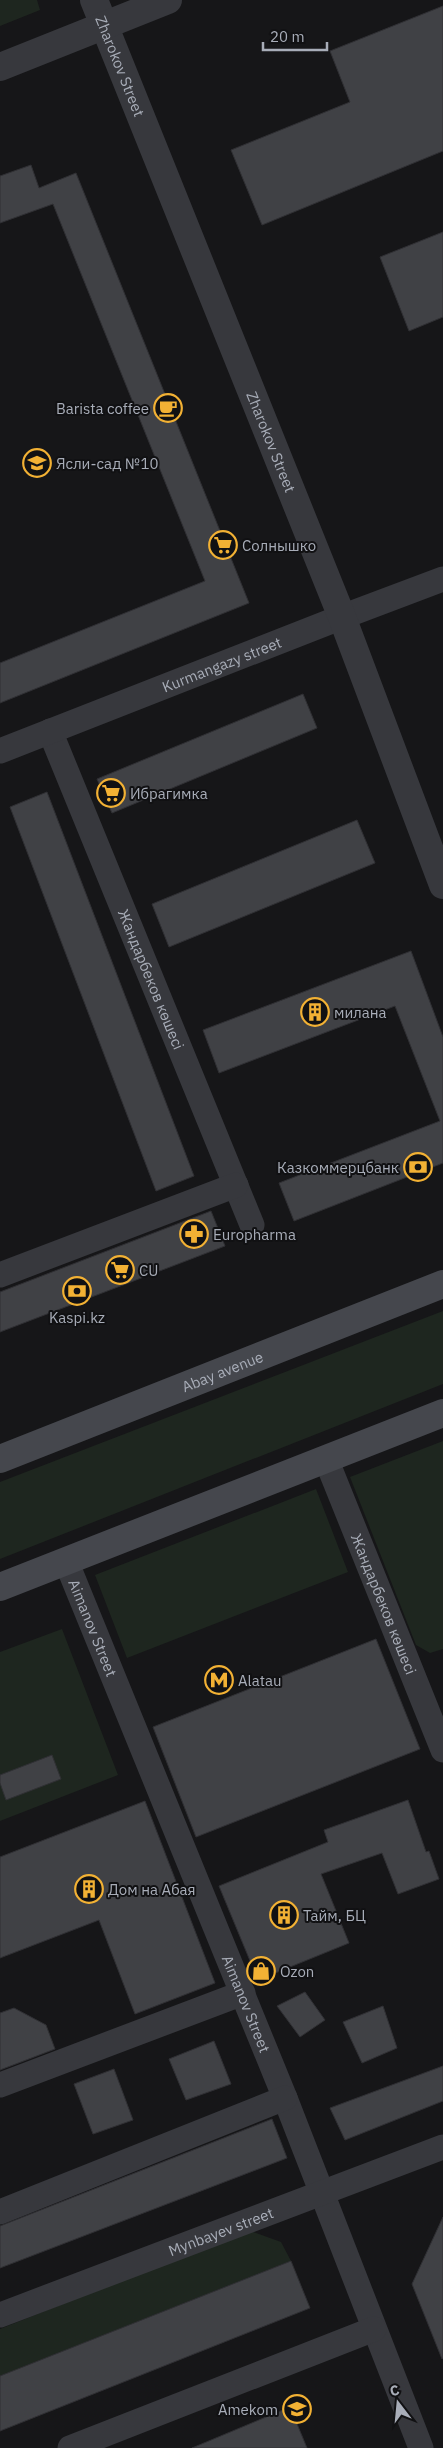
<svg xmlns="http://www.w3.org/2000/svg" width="443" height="2448" font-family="'IBM Plex Sans',sans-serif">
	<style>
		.green { fill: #1e261f }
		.building { fill: #404145; stroke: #303034 }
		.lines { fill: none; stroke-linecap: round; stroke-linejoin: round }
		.minor { stroke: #37383d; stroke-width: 25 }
		.tertiary { stroke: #37383d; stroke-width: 28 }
		.secondary { stroke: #45474d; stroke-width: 28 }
		.labels { text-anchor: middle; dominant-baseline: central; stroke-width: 4; stroke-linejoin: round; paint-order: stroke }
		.street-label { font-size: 15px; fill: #a8adb8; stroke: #111113 }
		.poi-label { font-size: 15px; fill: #a8adb8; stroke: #111113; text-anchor: start }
	</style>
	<rect width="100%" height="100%" fill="#161618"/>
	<path class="green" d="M 0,0 L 37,0 L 40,10 L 0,26 Z
		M 443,1311 L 443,1384 L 0,1559 L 0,1482 Z
		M 443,1441 L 443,1649 L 430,1653 L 416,1645 L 350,1477 Z
		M 316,1489 L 348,1572 L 127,1658 L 95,1575 Z
		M 62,1629 L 118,1775 L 0,1821 L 0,1652 Z
		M 248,2230 L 281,2242 L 291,2261 L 0,2376 L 0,2329 Z"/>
	<path class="building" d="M 443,6 L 443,151 L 262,225 L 231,150 L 350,102 L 330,51 Z
		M 31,165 L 39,188 L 76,173 L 249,603 L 0,703 L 0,663 L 205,581 L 53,204 L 0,223 L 0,176 Z
		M 443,232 L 443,317 L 409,331 L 380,257 Z
		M 303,694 L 317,728 L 112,813 L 97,779 Z
		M 47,792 L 194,1176 L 156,1191 L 10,807 Z
		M 357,820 L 375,863 L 169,947 L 152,904 Z
		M 411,951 L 443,1037 L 443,1163 L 294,1221 L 279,1183 L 440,1121 L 395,1006 L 219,1073 L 203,1030 Z
		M 211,1211 L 225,1246 L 0,1332 L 0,1292 Z
		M 376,1639 L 420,1749 L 196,1837 L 153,1727 Z
		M 52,1755 L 61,1779 L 6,1800 L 0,1783 L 0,1775 Z
		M 408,1800 L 426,1852 L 429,1851 L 439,1879 L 398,1894 L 382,1853 L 321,1874 L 349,1943 L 258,1980 L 219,1886 L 328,1842 L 324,1830 Z
		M 145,1801 L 215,1983 L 135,2014 L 99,1920 L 0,1958 L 0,1857 Z
		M 305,1992 L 325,2020 L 300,2037 L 277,2006 Z
		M 383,2006 L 397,2048 L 362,2063 L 343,2022 Z
		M 14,2008 L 46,2025 L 55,2049 L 0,2070 L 0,2013 Z
		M 214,2041 L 231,2084 L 186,2100 L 169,2059 Z
		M 443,2066 L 443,2101 L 345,2140 L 330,2108 Z
		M 114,2069 L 133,2120 L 93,2134 L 74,2084 Z
		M 272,2119 L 287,2158 L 0,2268 L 0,2226 Z
		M 443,2217 L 443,2358 L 442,2359 L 412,2284 Z
		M 291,2261 L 310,2308 L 0,2431 L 0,2376 Z
		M 290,2407 L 307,2448 L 192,2448 Z"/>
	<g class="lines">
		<g class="minor">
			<path id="s1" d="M 50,731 L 252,1225"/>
			<path id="s2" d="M 0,751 L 342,617 L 443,579"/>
			<path d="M 0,1275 L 236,1185"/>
			<path id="s3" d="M 326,1459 L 443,1750"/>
			<path id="s4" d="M 66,1561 L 285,2098 L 421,2448"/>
			<path d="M 0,2085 L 243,1993"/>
			<path d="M 0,2212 L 285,2098"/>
			<path id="s5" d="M 0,2315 L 443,2147"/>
			<path d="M 70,2448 L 374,2329"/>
		</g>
		<g class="tertiary">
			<path id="s6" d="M 94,0 L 342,617 L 443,885"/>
			<path d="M 0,67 L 168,0"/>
		</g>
		<g class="secondary">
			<path id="s7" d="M 0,1459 L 443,1284"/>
			<path d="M 0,1587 L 443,1413"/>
		</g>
	</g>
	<defs>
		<symbol id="cafe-ring" viewBox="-11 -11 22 22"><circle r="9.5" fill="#111113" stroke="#f2b134" stroke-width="1.5"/><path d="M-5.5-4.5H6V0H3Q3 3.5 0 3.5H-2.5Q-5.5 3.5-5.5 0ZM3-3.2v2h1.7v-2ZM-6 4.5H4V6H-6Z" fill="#f2b134"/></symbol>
		<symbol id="school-ring" viewBox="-11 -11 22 22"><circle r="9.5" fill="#111113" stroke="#f2b134" stroke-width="1.5"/><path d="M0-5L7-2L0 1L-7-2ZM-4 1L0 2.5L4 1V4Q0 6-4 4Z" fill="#f2b134"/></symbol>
		<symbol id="supermarket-ring" viewBox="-11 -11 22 22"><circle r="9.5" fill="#111113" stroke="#f2b134" stroke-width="1.5"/><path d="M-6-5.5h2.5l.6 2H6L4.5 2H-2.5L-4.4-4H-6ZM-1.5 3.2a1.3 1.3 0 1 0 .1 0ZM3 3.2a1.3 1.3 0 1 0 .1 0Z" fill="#f2b134"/></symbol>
		<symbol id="building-ring" viewBox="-11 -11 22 22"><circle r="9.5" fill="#111113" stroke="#f2b134" stroke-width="1.5"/><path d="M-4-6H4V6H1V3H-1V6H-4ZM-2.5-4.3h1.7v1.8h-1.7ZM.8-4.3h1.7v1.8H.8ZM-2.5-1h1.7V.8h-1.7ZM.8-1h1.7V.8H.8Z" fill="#f2b134"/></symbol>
		<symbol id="bank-ring" viewBox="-11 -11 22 22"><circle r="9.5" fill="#111113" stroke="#f2b134" stroke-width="1.5"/><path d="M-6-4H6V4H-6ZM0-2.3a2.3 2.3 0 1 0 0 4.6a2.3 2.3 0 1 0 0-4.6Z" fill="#f2b134"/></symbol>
		<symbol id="pharmacy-ring" viewBox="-11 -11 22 22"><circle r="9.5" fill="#111113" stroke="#f2b134" stroke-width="1.5"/><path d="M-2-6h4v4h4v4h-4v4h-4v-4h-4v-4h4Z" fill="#f2b134"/></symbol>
		<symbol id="metro-ring" viewBox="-11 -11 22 22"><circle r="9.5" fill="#111113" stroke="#f2b134" stroke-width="1.5"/><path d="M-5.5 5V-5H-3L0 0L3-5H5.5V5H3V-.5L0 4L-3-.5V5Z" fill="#f2b134"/></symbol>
		<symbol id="shop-ring" viewBox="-11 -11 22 22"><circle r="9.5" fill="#111113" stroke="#f2b134" stroke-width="1.5"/><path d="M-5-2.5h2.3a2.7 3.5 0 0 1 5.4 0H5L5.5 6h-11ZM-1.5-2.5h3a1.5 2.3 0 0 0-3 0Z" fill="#f2b134"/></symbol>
	</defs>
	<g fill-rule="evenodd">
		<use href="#cafe-ring" x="152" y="392" width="32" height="32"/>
		<use href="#school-ring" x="21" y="447" width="32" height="32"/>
		<use href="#supermarket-ring" x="207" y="529" width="32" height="32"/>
		<use href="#supermarket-ring" x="95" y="777" width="32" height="32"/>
		<use href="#building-ring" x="299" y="996" width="32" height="32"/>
		<use href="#bank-ring" x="402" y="1151" width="32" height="32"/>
		<use href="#pharmacy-ring" x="178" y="1218" width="32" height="32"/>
		<use href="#supermarket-ring" x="104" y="1254" width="32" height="32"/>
		<use href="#bank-ring" x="61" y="1275" width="32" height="32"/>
		<use href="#metro-ring" x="203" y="1664" width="32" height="32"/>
		<use href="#building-ring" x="73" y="1873" width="32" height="32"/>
		<use href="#building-ring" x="268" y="1899" width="32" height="32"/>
		<use href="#shop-ring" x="245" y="1955" width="32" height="32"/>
		<use href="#school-ring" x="281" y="2393" width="32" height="32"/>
	</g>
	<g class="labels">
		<g class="street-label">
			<text stroke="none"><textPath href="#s6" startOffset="71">Zharokov Street</textPath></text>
			<text stroke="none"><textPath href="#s6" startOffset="476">Zharokov Street</textPath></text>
			<text stroke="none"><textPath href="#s2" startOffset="238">Kurmangazy street</textPath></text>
			<text stroke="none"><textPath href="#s1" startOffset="268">Жандарбеков көшесі</textPath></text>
			<text stroke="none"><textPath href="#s7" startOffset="239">Abay avenue</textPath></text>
			<text stroke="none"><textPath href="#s3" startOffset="156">Жандарбеков көшесі</textPath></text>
			<text stroke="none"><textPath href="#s4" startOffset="72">Aimanov Street</textPath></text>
			<text stroke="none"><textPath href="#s4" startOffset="478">Aimanov Street</textPath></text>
			<text stroke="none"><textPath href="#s5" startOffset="236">Mynbayev street</textPath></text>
		</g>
		<g class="poi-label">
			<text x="149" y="408" text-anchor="end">Barista coffee</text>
			<text x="56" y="463">Ясли-сад №10</text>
			<text x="242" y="545">Солнышко</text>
			<text x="130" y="793">Ибрагимка</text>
			<text x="334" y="1012">милана</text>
			<text x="399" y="1167" text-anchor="end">Казкоммерцбанк</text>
			<text x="213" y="1234">Europharma</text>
			<text x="139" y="1270">CU</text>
			<text x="77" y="1317" text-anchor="middle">Kaspi.kz</text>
			<text x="238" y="1680">Alatau</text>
			<text x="108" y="1889">Дом на Абая</text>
			<text x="303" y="1915">Тайм, БЦ</text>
			<text x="280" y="1971">Ozon</text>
			<text x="278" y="2409" text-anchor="end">Amekom</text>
		</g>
	</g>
	<g transform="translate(398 2403) rotate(344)" stroke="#111113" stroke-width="4" paint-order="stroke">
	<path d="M0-4L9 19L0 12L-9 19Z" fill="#a8adb8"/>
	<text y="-8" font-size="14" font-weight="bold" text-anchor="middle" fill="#a8adb8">С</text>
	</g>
	<path d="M263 42v8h64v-8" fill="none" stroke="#a8adb8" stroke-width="2.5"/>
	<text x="270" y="42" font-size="15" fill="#a8adb8" stroke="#111113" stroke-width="4" paint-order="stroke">20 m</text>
</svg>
